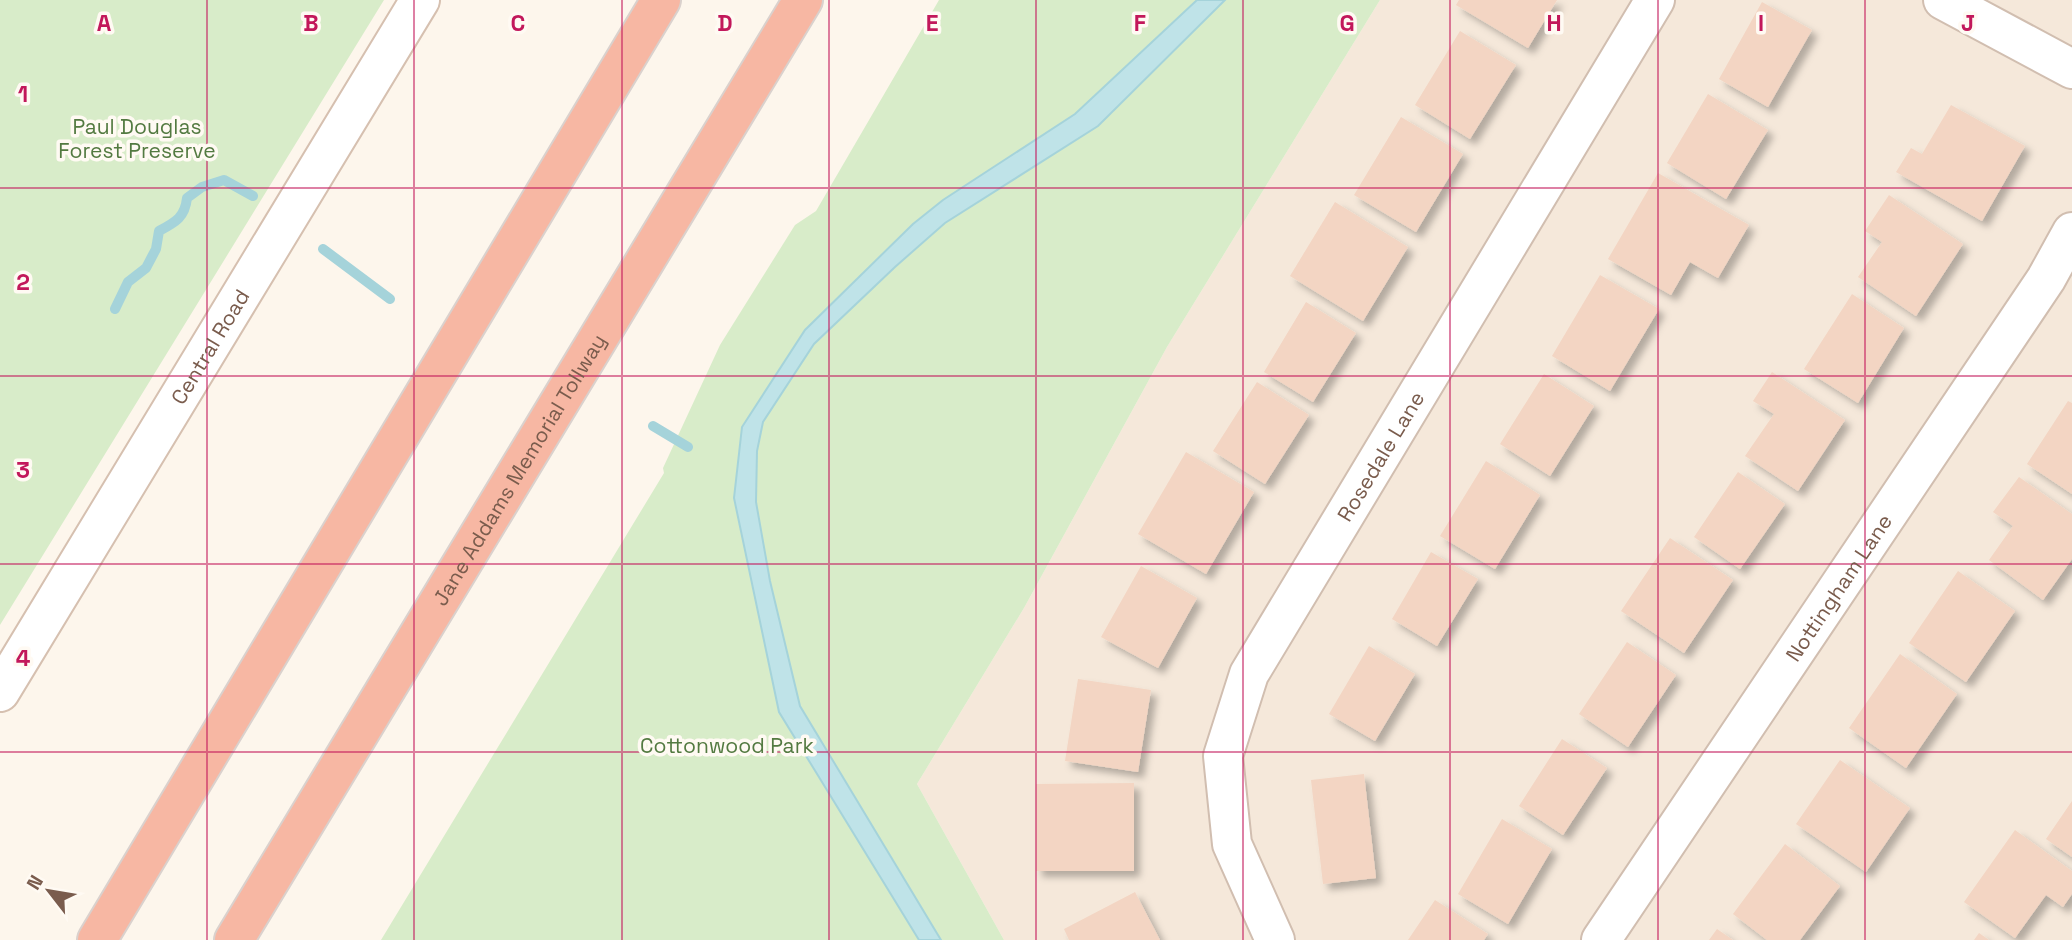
<svg xmlns="http://www.w3.org/2000/svg" width="2072" height="940" font-family="'Space Grotesk',sans-serif">
	<style>
		.residential { fill: #f5e8da }
		.green { fill: #d8ecc9 }
		.water { fill: #bfe3e8; stroke: #a5d3da; stroke-width: 2 }
		.lines { fill: none; stroke-linecap: round; stroke-linejoin: round }
		.stream { stroke: #a5d3da; stroke-width: 10 }
		.building { fill: #f3d5c3; filter: url(#shadow) }
		.street-casing { stroke: #d1beb0; stroke-width: 42 }
		.secondary-casing { stroke: #d6c0b0; stroke-width: 42 }
		.highway-casing { stroke: #dad1cd; stroke-width: 42 }
		.street { stroke: #fff; stroke-width: 38 }
		.secondary { stroke: #fff; stroke-width: 38 }
		.highway { stroke: #f7b7a3; stroke-width: 38 }
		.grid { fill: none; stroke: #c2185b; stroke-width: 2; stroke-opacity: 0.55 }
		.labels { text-anchor: middle; dominant-baseline: central; stroke-width: 7; stroke-linejoin: round; paint-order: stroke }
		.park-label { font-size: 21px; fill: #537a41; stroke: #fffaf3 }
		.street-label { font-size: 21px; fill: #7a5c4d; stroke: #fffaf3 }
		.grid-label { font-size: 23px; text-anchor: middle; font-weight: bold; fill: #c2185b; stroke: #fffaf3; stroke-width: 7; stroke-linejoin: round; paint-order: stroke }
	</style>
	<defs>
		<filter id="shadow"><feDropShadow dx="6" dy="6" stdDeviation="3.5" flood-color="#0004"/></filter>
	</defs>
	<rect width="100%" height="100%" fill="#fdf6ec"/>
	<path class="residential" d="M 1380,0 L 2072,0 L 2072,940 L 1004,940 L 917,784 L 1024,608 L 1167,347 Z"/>
	<path class="green" d="M 0,0 L 384,0 L 0,625 Z
		M 939,0 L 1380,0 L 1167,347 L 1024,608 L 917,784 L 1004,940 L 381,940 L 664,473 L 663,468 L 720,345 L 795,225 L 816,211 Z"/>
	<path class="water" d="M 1197,0 L 1225,0 L 1098,126 L 945,223 L 895,267 L 814,344 L 763,422 L 757,451 L 756,502 L 770,581 L 800,706 L 941,940 L 919,940 L 779,712 L 734,498 L 742,427 L 805,330 L 913,224 L 943,200 L 1075,114 Z"/>
	<g class="lines">
		<path class="stream" d="M 323,249 L 390,299
			M 115,309 L 128,282 L 146,268 L 156,249 L 159,231 C 176,222 185,217 187,198 L 202,187 L 224,180 L 253,196
			M 653,426 L 688,447"/>
	</g>
	<path class="building" d="M 1459,0 L 1557,0 L 1528,48 L 1456,5 Z
		M 1762,2 L 1812,30 L 1768,107 L 1719,79 Z
		M 1460,31 L 1516,65 L 1470,139 L 1415,105 Z
		M 1708,94 L 1768,130 L 1726,199 L 1667,163 Z
		M 1951,105 L 2025,146 L 1982,221 L 1896,172 L 1911,148 L 1922,154 Z
		M 1401,117 L 1463,154 L 1416,232 L 1354,195 Z
		M 1658,173 L 1749,225 L 1718,278 L 1690,262 L 1671,295 L 1608,259 Z
		M 1889,195 L 1963,244 L 1916,316 L 1858,277 L 1882,242 L 1865,231 Z
		M 1335,202 L 1408,247 L 1363,321 L 1290,276 Z
		M 1600,275 L 1659,309 L 1610,391 L 1552,356 Z
		M 1852,294 L 1904,328 L 1858,403 L 1804,369 Z
		M 1306,302 L 1356,333 L 1313,402 L 1264,372 Z
		M 1772,372 L 1845,420 L 1798,491 L 1745,456 L 1774,414 L 1753,401 Z
		M 1544,374 L 1594,406 L 1550,476 L 1500,444 Z
		M 1257,382 L 1309,415 L 1265,484 L 1213,451 Z
		M 2068,401 L 2072,403 L 2072,494 L 2027,464 Z
		M 1186,452 L 1254,492 L 1206,574 L 1138,534 Z
		M 1486,461 L 1540,495 L 1495,569 L 1440,536 Z
		M 1738,472 L 1785,504 L 1740,569 L 1694,537 Z
		M 2019,477 L 2072,514 L 2072,559 L 2043,600 L 1989,560 L 2013,526 L 1993,512 Z
		M 1670,538 L 1733,580 L 1684,653 L 1621,611 Z
		M 1431,552 L 1478,579 L 1437,646 L 1392,619 Z
		M 1141,566 L 1197,598 L 1158,668 L 1101,637 Z
		M 1958,571 L 2015,611 L 1966,682 L 1909,643 Z
		M 1627,642 L 1676,675 L 1628,747 L 1579,714 Z
		M 1369,646 L 1415,674 L 1375,741 L 1329,714 Z
		M 1900,654 L 1957,694 L 1906,768 L 1849,728 Z
		M 1078,679 L 1151,690 L 1138,772 L 1065,761 Z
		M 1562,739 L 1607,768 L 1563,835 L 1519,806 Z
		M 1840,760 L 1910,808 L 1866,872 L 1796,824 Z
		M 1364,774 L 1376,878 L 1323,884 L 1311,780 Z
		M 1134,783 L 1134,871 L 1036,871 L 1036,784 Z
		M 2072,801 L 2072,857 L 2046,839 Z
		M 1502,819 L 1552,849 L 1508,924 L 1458,894 Z
		M 2015,830 L 2072,871 L 2072,894 L 2063,907 L 2046,895 L 2015,938 L 1964,902 Z
		M 1785,844 L 1840,886 L 1800,940 L 1767,940 L 1733,914 Z
		M 1135,892 L 1160,940 L 1069,940 L 1064,929 Z
		M 1435,900 L 1488,934 L 1484,940 L 1408,940 Z
		M 1717,929 L 1733,940 L 1709,940 Z
		M 1979,933 L 1989,940 L 1974,940 Z"/>
	<g class="lines">
		<defs>
			<g id="street">
				<path d="M 1943,0 L 2072,69"/>
				<path id="s1" d="M 1275,940 L 1232,844 L 1223,756 L 1249,674 L 1655,0"/>
				<path id="s2" d="M 1601,940 L 2046,279 L 2072,232"/>
			</g>
			<g id="secondary">
				<path id="s3" d="M 0,692 L 420,0"/>
			</g>
			<g id="highway">
				<path d="M 97,940 L 661,0"/>
				<path id="s4" d="M 234,940 L 803,0"/>
			</g>
		</defs>
		<use href="#street" class="street-casing"/>
		<use href="#secondary" class="secondary-casing"/>
		<use href="#highway" class="highway-casing"/>
		<use href="#street" class="street"/>
		<use href="#secondary" class="secondary"/>
		<use href="#highway" class="highway"/>
	</g>
	<path class="grid" d="M 207,0 L 207,940M 414,0 L 414,940M 622,0 L 622,940M 829,0 L 829,940M 1036,0 L 1036,940M 1243,0 L 1243,940M 1450,0 L 1450,940M 1658,0 L 1658,940M 1865,0 L 1865,940M 0,188 L 2072,188M 0,376 L 2072,376M 0,564 L 2072,564M 0,752 L 2072,752"/>
	<g class="labels">
		<g class="park-label">
			<text x="137" y="126">Paul Douglas<tspan x="137" dy="24">Forest Preserve</tspan></text>
			<text x="727" y="745">Cottonwood Park</text>
		</g>
		<g class="street-label">
			<text stroke="none"><textPath href="#s3" startOffset="404">Central Road</textPath></text>
			<text stroke="none"><textPath href="#s1" startOffset="534">Rosedale Lane</textPath></text>
			<text stroke="none"><textPath href="#s4" startOffset="550">Jane Addams Memorial Tollway</textPath></text>
			<text stroke="none"><textPath href="#s2" startOffset="425">Nottingham Lane</textPath></text>
		</g>
	</g>
	<g class="grid-label">
		<text x="104" y="31">A</text>
		<text x="311" y="31">B</text>
		<text x="518" y="31">C</text>
		<text x="725" y="31">D</text>
		<text x="932" y="31">E</text>
		<text x="1140" y="31">F</text>
		<text x="1347" y="31">G</text>
		<text x="1554" y="31">H</text>
		<text x="1761" y="31">I</text>
		<text x="1968" y="31">J</text>
		<text x="23" y="102">1</text>
		<text x="23" y="290">2</text>
		<text x="23" y="478">3</text>
		<text x="23" y="666">4</text>
	</g>
	<g transform="translate(49 891) rotate(301)" stroke="#fffaf3" stroke-width="5" paint-order="stroke">
	<path d="M0-5L12 26L0 18L-12 26Z" fill="#7a5c4d"/>
	<text y="-10" font-size="19" font-weight="bold" text-anchor="middle" fill="#7a5c4d">N</text>
	</g>
</svg>
